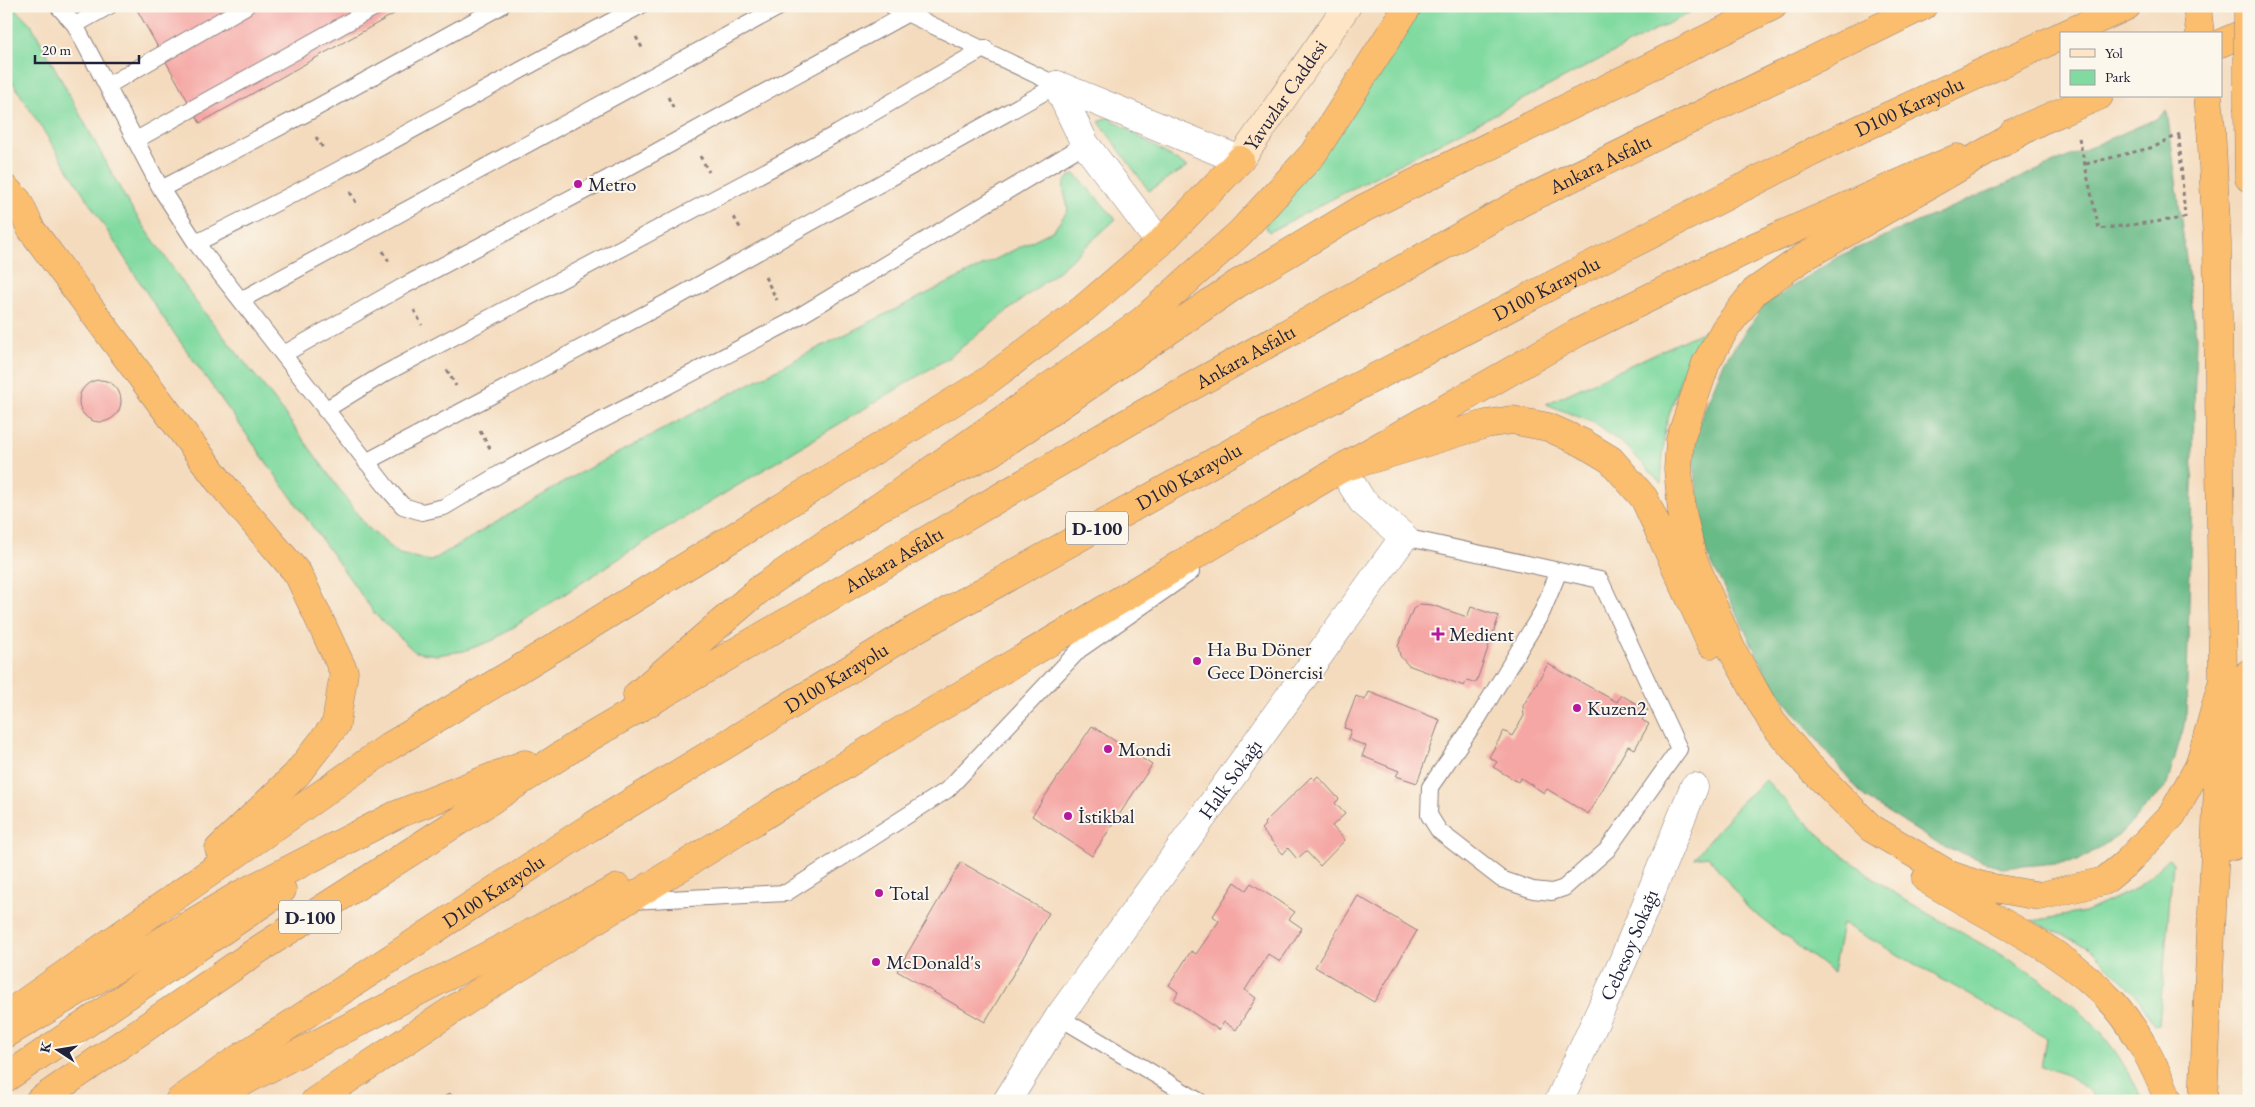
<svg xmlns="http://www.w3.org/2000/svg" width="2255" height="1107" font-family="'EB Garamond',serif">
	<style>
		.green { fill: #81daa0; stroke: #527e6e }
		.forest { fill: #68ba86; stroke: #456e60 }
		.building { fill: #f5a7a5 }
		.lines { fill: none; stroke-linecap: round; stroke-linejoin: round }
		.service-casing { stroke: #8b7e7c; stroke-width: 18 }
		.minor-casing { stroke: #8b7e7c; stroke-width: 29 }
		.secondary-casing { stroke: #8b7e7c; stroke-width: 29 }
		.trunk-casing { stroke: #8b7e7c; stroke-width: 29 }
		.motorway-casing { stroke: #8b7e7c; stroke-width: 29 }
		.path { stroke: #8b7e7c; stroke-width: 3; stroke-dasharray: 4 4; stroke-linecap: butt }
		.service { stroke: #fff; stroke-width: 16 }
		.minor { stroke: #fff; stroke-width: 28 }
		.secondary { stroke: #fde5c5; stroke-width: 28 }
		.trunk { stroke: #fbbd6e; stroke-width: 28 }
		.motorway { stroke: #fbbd6e; stroke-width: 28 }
		.motorway-bridge-casing { stroke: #8b7e7c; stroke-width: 29; stroke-linecap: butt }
		.path-bridge { stroke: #8b7e7c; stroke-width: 3; stroke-dasharray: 4 4; stroke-linecap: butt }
		.motorway-bridge { stroke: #fbbd6e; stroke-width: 28 }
		.poi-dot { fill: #b5179e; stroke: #fbf7ec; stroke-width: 2 }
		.labels { text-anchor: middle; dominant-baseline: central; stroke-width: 4; stroke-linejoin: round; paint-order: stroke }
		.shield { fill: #fbf7ec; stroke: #636270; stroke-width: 1 }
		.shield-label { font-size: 19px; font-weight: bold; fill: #22223b }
		.street-label { font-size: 20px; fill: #22223b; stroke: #fbf7ec }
		.poi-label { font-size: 20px; fill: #22223b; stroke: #fbf7ec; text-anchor: start }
	</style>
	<rect width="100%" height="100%" fill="#fbf7ec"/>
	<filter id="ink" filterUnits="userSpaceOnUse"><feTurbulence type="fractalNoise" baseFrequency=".02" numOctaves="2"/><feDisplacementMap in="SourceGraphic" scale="10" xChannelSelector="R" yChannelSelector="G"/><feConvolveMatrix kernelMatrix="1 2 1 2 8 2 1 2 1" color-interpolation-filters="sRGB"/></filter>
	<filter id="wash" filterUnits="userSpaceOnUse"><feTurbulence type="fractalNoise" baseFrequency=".0096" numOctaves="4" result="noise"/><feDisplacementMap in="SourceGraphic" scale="20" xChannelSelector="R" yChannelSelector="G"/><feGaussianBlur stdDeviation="1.12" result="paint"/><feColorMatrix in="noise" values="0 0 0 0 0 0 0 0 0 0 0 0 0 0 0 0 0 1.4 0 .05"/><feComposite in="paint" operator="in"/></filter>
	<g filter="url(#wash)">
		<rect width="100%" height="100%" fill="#f4dbbe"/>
		<path class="green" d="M 6,6 L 12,6 L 31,24 L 128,203 L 196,302 L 274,399 L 366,526 L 399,554 L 431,561 L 576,475 L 812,351 L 1054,230 L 1068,210 C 1066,193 1056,182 1075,174 L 1116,219 L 1062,268 L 948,358 L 646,541 L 494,640 L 464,651 L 437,655 L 415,652 L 375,614 L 159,312 L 6,72 Z
			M 1422,6 L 1702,6 L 1269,232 L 1265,226 Z
			M 1108,117 L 1187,167 L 1149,191 L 1099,122 Z
			M 1706,330 L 1682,374 L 1665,428 L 1661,483 L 1628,448 L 1594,423 L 1546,404 Z
			M 1766,780 C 1808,828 1855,869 1909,902 C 2002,960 2097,991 2142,1101 L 2097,1101 C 2082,1080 2065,1073 2041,1067 L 2046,1038 L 1842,923 L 1833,973 L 1748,908 L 1708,856 L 1694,858 L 1742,801 Z
			M 2169,858 L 2173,863 L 2159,1024 L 2154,1025 L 2137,996 L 2087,946 L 2032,921 L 2085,912 L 2137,888 Z"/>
		<path class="forest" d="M 2167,110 L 2196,336 L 2186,719 L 2167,785 L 2118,836 L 2078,861 L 2002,868 L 1938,844 L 1865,798 L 1772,685 L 1705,550 L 1691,442 L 1725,360 L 1765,304 L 1839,256 L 2158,118 Z"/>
		<g id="blocks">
			<path class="building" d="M 135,6 L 408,6 L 200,123 Z
				M79 401a21 21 0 1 1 42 0a21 21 0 1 1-42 0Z
				M 1421,604 L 1432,605 L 1467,617 L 1471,607 L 1499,616 L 1476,683 L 1467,680 L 1464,686 L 1408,665 L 1400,656 L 1398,646 L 1413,609 Z
				M 1548,664 L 1617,702 L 1621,695 L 1648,710 L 1642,720 L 1649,724 L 1635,749 L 1628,746 L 1588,814 L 1547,789 L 1544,793 L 1521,778 L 1518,782 L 1493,767 L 1497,762 L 1489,757 L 1504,731 L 1512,736 L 1524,716 L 1523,706 Z
				M 1369,692 L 1440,720 L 1417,783 L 1396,776 L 1399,771 L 1362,756 L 1366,746 L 1348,739 L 1351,730 L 1344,728 L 1356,696 L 1365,700 Z
				M 1092,726 L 1152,765 L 1092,856 L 1032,816 Z
				M 1318,776 L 1339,799 L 1335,803 L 1345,814 L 1332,826 L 1345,840 L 1320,866 L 1306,851 L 1297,859 L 1288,848 L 1283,854 L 1261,829 L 1265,825 L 1264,823 L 1311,777 L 1314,780 Z
				M 961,862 L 1049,913 L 985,1022 L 897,971 Z
				M 1235,882 L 1246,890 L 1251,883 L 1295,912 L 1289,919 L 1302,928 L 1280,962 L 1268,954 L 1245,990 L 1256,998 L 1236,1030 L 1224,1022 L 1219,1030 L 1174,1000 L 1178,992 L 1169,985 L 1191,951 L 1196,954 L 1219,921 L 1213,916 Z
				M 1358,896 L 1417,931 L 1374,1002 L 1315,967 Z
				M 450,1093 L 455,1101 L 438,1101 Z"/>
		</g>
	</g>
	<g filter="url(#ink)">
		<use href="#blocks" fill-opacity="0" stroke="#8b7e7c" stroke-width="1"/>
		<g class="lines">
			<defs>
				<path id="service" d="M 58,6 L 75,25 L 161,189 L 196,243 L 388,489 L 403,506 L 422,512 L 444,507 L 503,472 L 788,323 L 1085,144
					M 892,6 L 1057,85
					M 75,25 L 109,6
					M 107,86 L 246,6
					M 136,140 L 377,6
					M 161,189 L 303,115 L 501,6
					M 196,243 C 347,170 491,84 640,6
					M 241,300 L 781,6
					M 284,354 L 402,287 L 607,179 L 908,13
					M 325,410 L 382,375 L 838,133 L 985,48
					M 366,462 L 679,296 L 1057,85
					M 1404,537 L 1600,580 L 1679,749 L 1607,850 L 1564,888 L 1552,892 L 1533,890 L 1501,879 L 1439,831 L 1429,815 L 1430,787 L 1478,718 L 1542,612 L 1559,571
					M 631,901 L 786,893 L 947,790 L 1079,650 L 1191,572
					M 1059,1017 L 1199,1101"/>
				<g id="minor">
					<path d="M 1057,85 L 1240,160"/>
					<path d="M 1057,85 L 1085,144 L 1160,243"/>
					<path id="s1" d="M 1007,1101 L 1059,1017 L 1404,537 L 1362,501 L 1342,468"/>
					<path id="s2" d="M 1559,1101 L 1623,961 L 1694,787"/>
				</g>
				<g id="secondary">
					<path id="s3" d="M 1240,160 L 1347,6"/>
				</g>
				<g id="trunk">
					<path d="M 2066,34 L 2127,6"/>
					<path d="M 2221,43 L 2249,31"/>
					<path d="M 2014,132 L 2099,96"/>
					<path d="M 6,189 L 18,201 L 31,229 L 219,481 L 298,574 L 344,672 L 336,724 L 296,775 L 219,849"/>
					<path d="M 637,695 L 760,589 L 878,508 L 990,453 L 1237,284 L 1364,208 L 1773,6"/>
					<path d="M 18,1007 L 390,746 L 516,671 L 987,381 L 1083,309 L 1160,243 L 1240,160"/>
					<path d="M 6,1034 L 239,895 L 396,815 L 525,764"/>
					<path d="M 6,1078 L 282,890"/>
					<path id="s4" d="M 39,1101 L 261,948 L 585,740 L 1137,417 L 1520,203 L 1923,6"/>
					<path id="s5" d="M 179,1101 L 232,1063 L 589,828 L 919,627 L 1239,448 L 1585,268 L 1830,143 L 2061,36"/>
					<path d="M 206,1101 L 618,888"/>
					<path d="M 315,1101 L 481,991 L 892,736 L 1342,468 L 1577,333 L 1747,250 L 1957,158"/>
				</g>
				<path id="motorway" d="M 2197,6 L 2200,34
					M 2248,110 L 2249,178
					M 2036,123 L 1804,257 L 1755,291 L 1725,329 L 1706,363 L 1680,440 L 1678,469 L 1682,512 L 1692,557 L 1732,650 L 1772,722 L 1807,764 L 1871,828 L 1950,875 L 1982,886 L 2040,896 L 2104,881 L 2126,863 L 2172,815 L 2199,766 L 2223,680
					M 1342,468 L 1486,424 L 1512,420 L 1548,427 L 1583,443 L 1611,460 L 1644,498 L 1711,644
					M 878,508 L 1142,321 L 1240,233 L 1313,154 L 1408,6
					M 2233,846 L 2249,673
					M 1926,879 C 1989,918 2064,948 2115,1005 C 2139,1033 2155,1067 2169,1101
					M 2203,1101 L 2223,680 L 2217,242 L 2211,127"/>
			</defs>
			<use href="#service" class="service-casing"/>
			<use href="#minor" class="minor-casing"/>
			<use href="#secondary" class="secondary-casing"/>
			<use href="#trunk" class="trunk-casing"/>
			<use href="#motorway" class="motorway-casing"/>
			<path class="path" d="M 636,37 L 644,51
				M 668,97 L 675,111
				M 316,137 L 323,148
				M 2079,138 L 2099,229 L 2184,218
				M 700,156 L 709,172
				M 2086,164 L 2154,147 L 2180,134
				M 350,192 L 358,206
				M 734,217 L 742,231
				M 383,251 L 391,265
				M 765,277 L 777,300
				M 414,310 L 422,325
				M 447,370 L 456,386
				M 480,431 L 491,450"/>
			<use href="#service" class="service"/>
			<use href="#minor" class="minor"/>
			<use href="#secondary" class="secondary"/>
			<use href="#trunk" class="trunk"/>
			<use href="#motorway" class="motorway"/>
			<defs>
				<path id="motorway-bridge" d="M 2248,6 L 2248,110
					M 2208,96 L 2211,127"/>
			</defs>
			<use href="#motorway-bridge" class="motorway-bridge-casing"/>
			<path class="path-bridge" d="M 2179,136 L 2185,218"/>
			<use href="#motorway-bridge" class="motorway-bridge"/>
		</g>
	</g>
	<g class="poi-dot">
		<circle cx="578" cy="184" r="5"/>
		<path d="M1435.5 626.5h5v5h5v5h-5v5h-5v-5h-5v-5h5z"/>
		<circle cx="1197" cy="661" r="5"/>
		<circle cx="1577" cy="708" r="5"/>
		<circle cx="1108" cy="749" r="5"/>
		<circle cx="1068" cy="816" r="5"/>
		<circle cx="879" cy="893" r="5"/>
		<circle cx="876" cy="962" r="5"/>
	</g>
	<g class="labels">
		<g class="shield">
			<rect x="1066" y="511.5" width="62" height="33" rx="4"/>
			<rect x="279" y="900.5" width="62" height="33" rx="4"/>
		</g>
		<g class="shield-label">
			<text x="1097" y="528">D-100</text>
			<text x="310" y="917">D-100</text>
		</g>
		<g class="street-label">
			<text stroke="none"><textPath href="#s3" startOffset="79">Yavuzlar Caddesi</textPath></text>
			<text stroke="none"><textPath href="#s5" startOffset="1998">D100 Karayolu</textPath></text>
			<text stroke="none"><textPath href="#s4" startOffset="1822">Ankara Asfaltı</textPath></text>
			<text stroke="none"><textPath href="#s5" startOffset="1592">D100 Karayolu</textPath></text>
			<text stroke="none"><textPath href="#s4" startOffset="1418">Ankara Asfaltı</textPath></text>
			<text stroke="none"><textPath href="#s5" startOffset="1188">D100 Karayolu</textPath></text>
			<text stroke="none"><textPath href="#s4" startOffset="1012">Ankara Asfaltı</textPath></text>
			<text stroke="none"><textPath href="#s5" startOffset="782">D100 Karayolu</textPath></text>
			<text stroke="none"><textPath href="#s1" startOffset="392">Halk Sokağı</textPath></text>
			<text stroke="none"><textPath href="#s5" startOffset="378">D100 Karayolu</textPath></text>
			<text stroke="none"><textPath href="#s2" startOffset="171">Cebesoy Sokağı</textPath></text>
		</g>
		<g class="poi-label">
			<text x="588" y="184">Metro</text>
			<text x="1449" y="634">Medient</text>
			<text x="1207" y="649">Ha Bu Döner<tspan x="1207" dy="23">Gece Dönercisi</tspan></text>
			<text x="1587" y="708">Kuzen2</text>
			<text x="1118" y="749">Mondi</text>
			<text x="1078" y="816">İstikbal</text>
			<text x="889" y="893">Total</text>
			<text x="886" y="962">McDonald's</text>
		</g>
	</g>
	<rect width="2255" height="1107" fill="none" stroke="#fbf7ec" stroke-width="25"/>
	<rect x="2060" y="32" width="162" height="65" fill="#fbf7ec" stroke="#a4a2a5"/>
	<rect x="2070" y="49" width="25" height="8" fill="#fde5c5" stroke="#a4a2a5"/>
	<text x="2105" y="58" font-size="15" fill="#22223b">Yol</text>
	<rect x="2070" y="70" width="25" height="15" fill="#81daa0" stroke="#a4a2a5"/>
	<text x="2105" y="82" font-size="15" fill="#22223b">Park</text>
	<g transform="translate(58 1050) rotate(282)" stroke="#fbf7ec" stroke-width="4" paint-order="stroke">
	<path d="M0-4L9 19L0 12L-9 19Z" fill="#22223b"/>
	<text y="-8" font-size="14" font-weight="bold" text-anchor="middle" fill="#22223b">K</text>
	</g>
	<path d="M35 55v8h104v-8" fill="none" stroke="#22223b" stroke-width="2.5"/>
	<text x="42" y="55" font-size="15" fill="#22223b" stroke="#fbf7ec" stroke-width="4" paint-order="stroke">20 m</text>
</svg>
